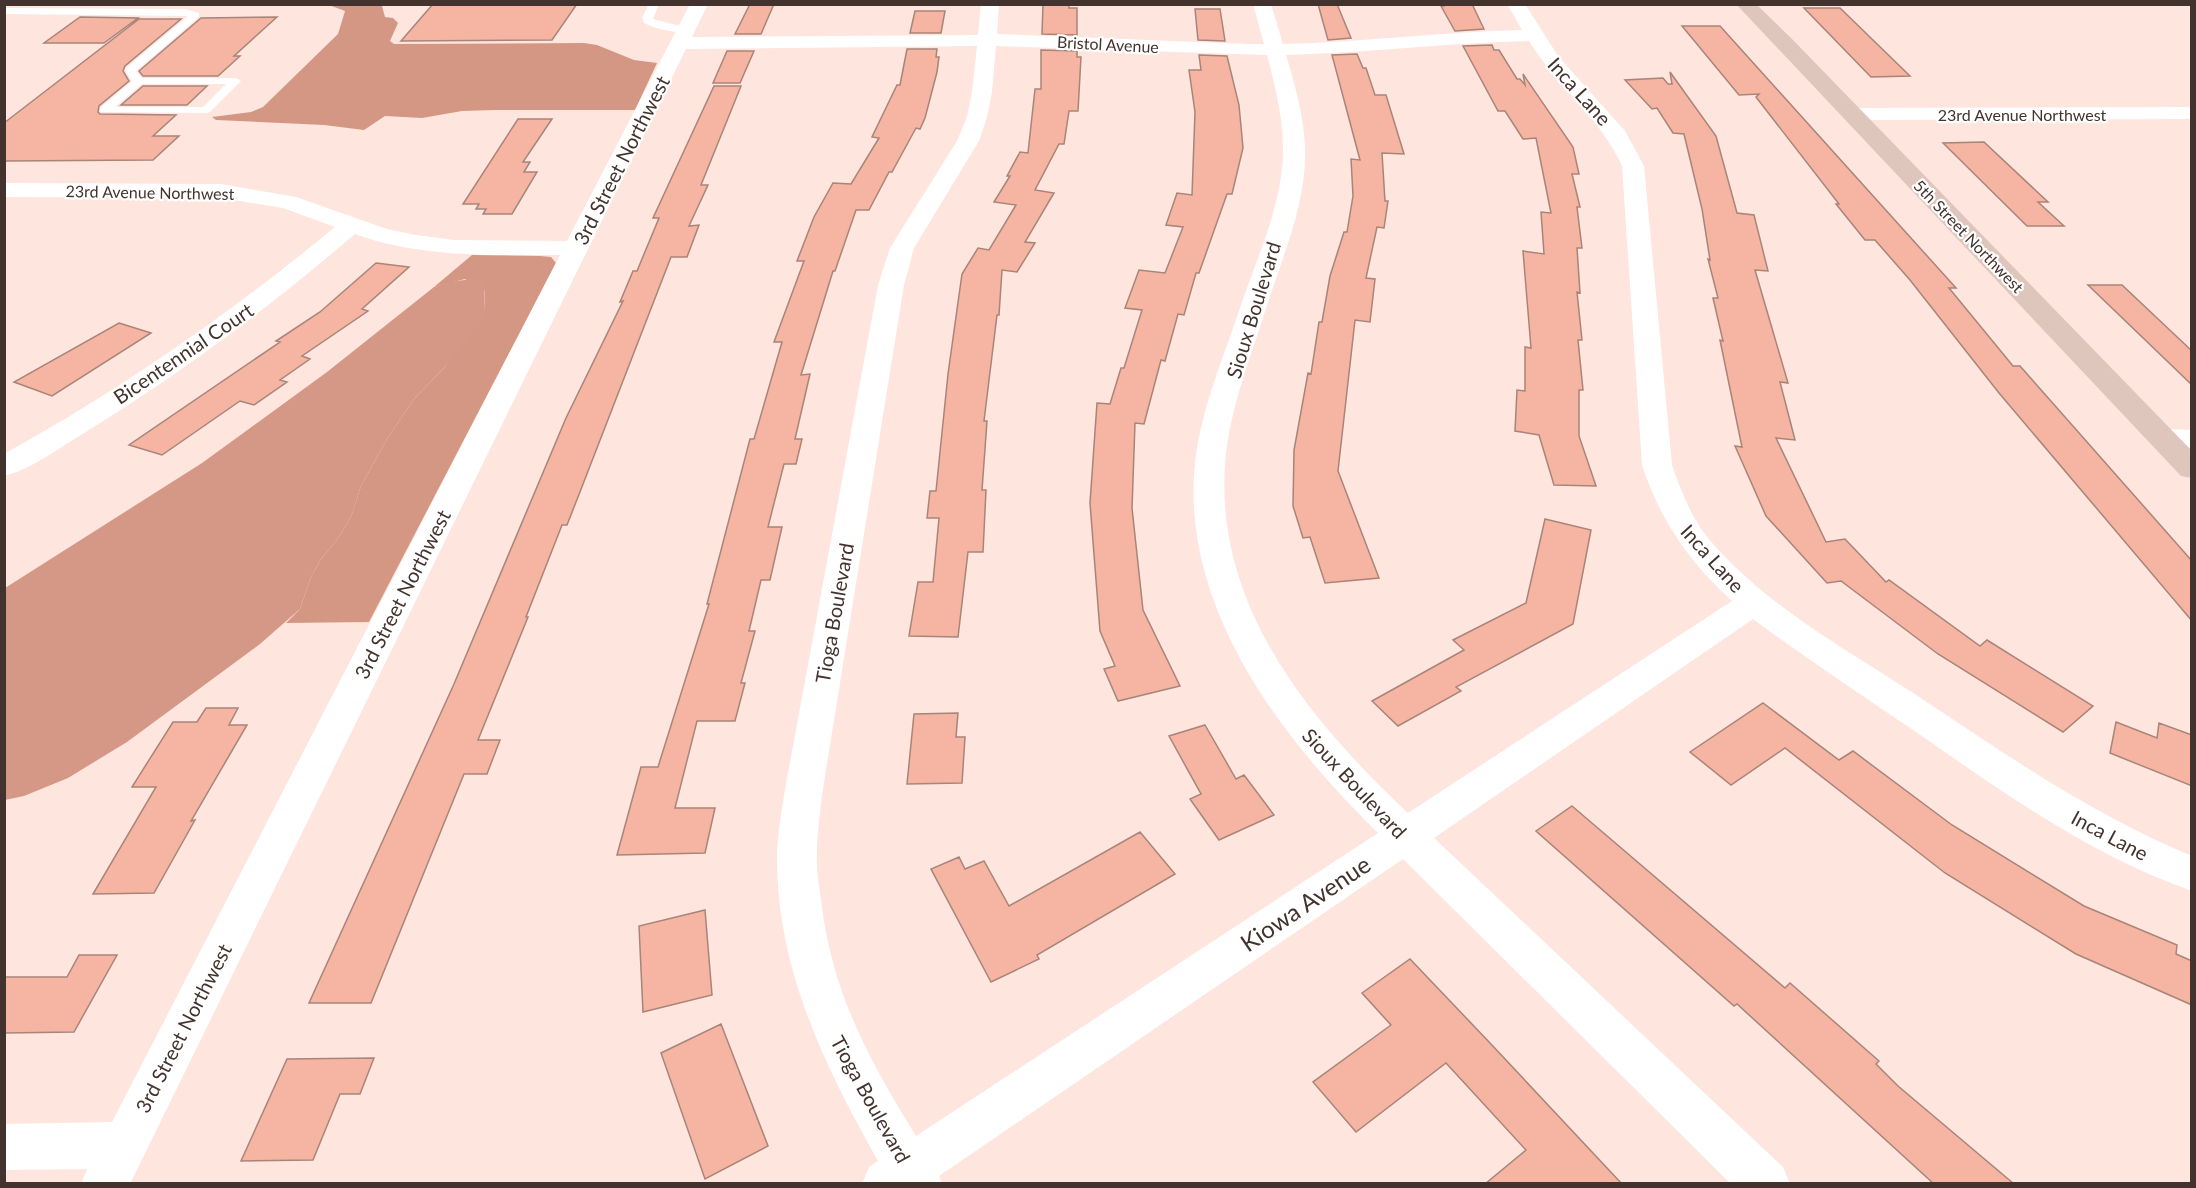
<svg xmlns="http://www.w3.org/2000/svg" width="2196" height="1188" font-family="Lato,sans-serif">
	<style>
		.forest { fill: #d49784 }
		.water { fill: #d69886 }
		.building { fill: #f5b5a2; stroke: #a98479; stroke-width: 1.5 }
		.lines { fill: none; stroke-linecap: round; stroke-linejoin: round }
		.lane { fill: #fff; fill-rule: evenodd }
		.street { fill: #fff; fill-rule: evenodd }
		.secondary { fill: #dec6bd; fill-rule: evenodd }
		.labels { text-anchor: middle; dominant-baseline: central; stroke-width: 4.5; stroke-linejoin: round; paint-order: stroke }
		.far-street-label { font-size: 16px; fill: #43332e; stroke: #fff }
		.street-label { font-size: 20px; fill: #43332e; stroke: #fff }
		.near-street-label { font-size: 24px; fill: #43332e; stroke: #fff }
	</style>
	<rect width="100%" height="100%" fill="#fee5de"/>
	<path class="forest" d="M 375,4 L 382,6 L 385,17 L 393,18 L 398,23 L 390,41 L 394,44 L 584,43 L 597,45 L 634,60 L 657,63 L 635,110 L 494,110 L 462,111 L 422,118 L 385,116 L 364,130 L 324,125 L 216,120 L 212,117 L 251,112 L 263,107 L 338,34 L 345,11 L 329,5 Z
		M 472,255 L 540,256 L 551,257 L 556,263 L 369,622 L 286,623 L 300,609 L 311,577 L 321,559 L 337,540 L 351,517 L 361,486 L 387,439 L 414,399 L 445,367 L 484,311 L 485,290 L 465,279 L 434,287 Z"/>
	<path class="water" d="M 477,278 L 485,280 L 484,311 L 480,323 L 445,367 L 414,399 L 387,439 L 361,486 L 351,517 L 337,540 L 321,559 L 311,577 L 300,609 L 260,644 L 127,742 L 68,778 L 24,796 L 5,800 L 5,588 L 202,463 L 327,372 L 434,287 L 451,282 Z"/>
	<path class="building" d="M 433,4 L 577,4 L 552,40 L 401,41 Z
		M 750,4 L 774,4 L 761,34 L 735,34 Z
		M 1043,4 L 1069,4 L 1069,8 L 1077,8 L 1077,35 L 1042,34 Z
		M 1318,4 L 1337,4 L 1351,38 L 1328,40 Z
		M 1444,4 L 1472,4 L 1484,29 L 1455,31 L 1441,6 L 1444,6 Z
		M 1804,8 L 1840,8 L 1910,76 L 1871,77 Z
		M 1195,9 L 1220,9 L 1225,41 L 1198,40 Z
		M 915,11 L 945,11 L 941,33 L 910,33 Z
		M 80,17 L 138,18 L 104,43 L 44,43 Z
		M 277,17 L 234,56 L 240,56 L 218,76 L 143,76 L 139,71 L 201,18 Z
		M 139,19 L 181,19 L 125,66 L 123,71 L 129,81 L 99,106 L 98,112 L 100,114 L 176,115 L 153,136 L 179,136 L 153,160 L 4,161 L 4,123 Z
		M 1682,26 L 1720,26 L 1956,288 L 1949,288 L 2013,366 L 2020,366 L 2192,561 L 2192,621 L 1999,393 L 1910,280 L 1875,240 L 1865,240 L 1836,204 L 1839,204 L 1756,97 L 1759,94 L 1739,95 Z
		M 1492,45 L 1494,50 L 1499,50 L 1517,79 L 1520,79 L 1525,85 L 1523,74 L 1573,147 L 1579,174 L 1572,174 L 1580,207 L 1577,207 L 1582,248 L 1577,248 L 1580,293 L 1577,292 L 1582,340 L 1578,340 L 1583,390 L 1579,390 L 1579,436 L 1596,486 L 1554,485 L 1539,435 L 1515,431 L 1517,390 L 1525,391 L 1525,347 L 1531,348 L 1523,251 L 1544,254 L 1541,212 L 1551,213 L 1536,138 L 1523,139 L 1505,111 L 1498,111 L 1463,46 Z
		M 907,49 L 937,49 L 936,57 L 939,57 L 937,72 L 925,118 L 920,129 L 916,128 L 892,172 L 889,172 L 869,210 L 856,210 L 835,271 L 833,271 L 801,375 L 810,374 L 795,439 L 802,439 L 796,464 L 784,464 L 768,527 L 782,527 L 770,580 L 761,580 L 749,631 L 755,631 L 741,683 L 745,683 L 735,721 L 697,721 L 675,808 L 715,808 L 705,853 L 617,855 L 641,767 L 658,767 L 709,604 L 707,604 L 750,439 L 754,439 L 782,342 L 774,342 L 804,261 L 797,261 L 814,217 L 833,183 L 851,184 L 879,138 L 872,137 L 897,85 L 900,85 Z
		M 1041,50 L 1077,51 L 1077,57 L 1081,57 L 1078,111 L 1069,111 L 1064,144 L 1059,144 L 1035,190 L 1054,193 L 1025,242 L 1035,243 L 1017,272 L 1002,270 L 999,315 L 997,315 L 984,421 L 987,421 L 982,490 L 986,490 L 983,552 L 968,552 L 958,637 L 909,636 L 918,582 L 933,582 L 939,518 L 927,518 L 930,491 L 936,491 L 948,374 L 962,274 L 978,248 L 989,250 L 1016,205 L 994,202 L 1010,176 L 1007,176 L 1020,152 L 1028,153 L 1035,89 L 1041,89 Z
		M 727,51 L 754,51 L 740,83 L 713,83 Z
		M 1357,54 L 1363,68 L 1366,68 L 1375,95 L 1386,95 L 1404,154 L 1382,153 L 1385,201 L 1388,201 L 1384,228 L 1377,227 L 1366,278 L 1375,279 L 1370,322 L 1355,320 L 1338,471 L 1379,578 L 1325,583 L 1310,537 L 1303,538 L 1293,506 L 1294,450 L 1308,373 L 1311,374 L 1319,322 L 1322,322 L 1330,276 L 1344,232 L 1347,232 L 1353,196 L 1351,159 L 1360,160 L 1332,55 Z
		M 1199,55 L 1227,56 L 1239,105 L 1243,148 L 1232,194 L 1227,194 L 1199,273 L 1196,273 L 1184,315 L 1178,314 L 1165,361 L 1161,360 L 1144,424 L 1135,423 L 1132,508 L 1143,610 L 1180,686 L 1118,701 L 1104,669 L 1115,666 L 1100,631 L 1090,503 L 1097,403 L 1110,404 L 1121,368 L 1124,368 L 1142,310 L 1125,308 L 1139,270 L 1165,273 L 1183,227 L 1166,225 L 1177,193 L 1192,195 L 1195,112 L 1189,70 L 1201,70 Z
		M 1670,72 L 1716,136 L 1737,213 L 1754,215 L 1768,271 L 1755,270 L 1788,383 L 1780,382 L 1795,440 L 1776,438 L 1826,542 L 1845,539 L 1886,582 L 1889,580 L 1980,646 L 1987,640 L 2093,706 L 2063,732 L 1938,654 L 1841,581 L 1827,583 L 1766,516 L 1735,446 L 1742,447 L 1720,340 L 1723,341 L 1713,298 L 1718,298 L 1708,259 L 1710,260 L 1702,209 L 1684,134 L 1673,133 L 1657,108 L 1652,109 L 1625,80 L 1663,78 L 1668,84 L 1672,84 Z
		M 143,86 L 207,86 L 187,105 L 121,105 Z
		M 714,86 L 741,86 L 701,185 L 708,185 L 689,226 L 699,225 L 687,257 L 671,257 L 578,497 L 567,525 L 562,525 L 526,617 L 528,617 L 478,740 L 500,740 L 487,774 L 464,774 L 371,1003 L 309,1003 L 454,684 L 566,418 L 623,301 L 620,302 L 633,271 L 637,271 L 659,218 L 653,218 Z
		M 518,119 L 552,119 L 523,162 L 530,162 L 524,172 L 537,172 L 512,214 L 483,214 L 486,209 L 476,209 L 479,204 L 463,204 Z
		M 1984,142 L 2048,202 L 2038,202 L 2064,226 L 2027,226 L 1943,143 Z
		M 376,263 L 409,267 L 362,309 L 368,311 L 302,356 L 310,359 L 280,380 L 287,382 L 254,405 L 240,401 L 162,455 L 129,445 L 280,342 L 276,341 L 320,312 Z
		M 2088,285 L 2122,285 L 2192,351 L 2192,385 Z
		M 119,323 L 151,333 L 52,396 L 14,382 Z
		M 1545,519 L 1591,530 L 1573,624 L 1456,687 L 1461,691 L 1398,726 L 1372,701 L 1464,650 L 1453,640 L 1526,603 Z
		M 1763,703 L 1839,760 L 1853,751 L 1952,825 L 2084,906 L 2177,945 L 2176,954 L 2192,961 L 2192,1005 L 2076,954 L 1945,873 L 1785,748 L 1731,785 L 1690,752 Z
		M 206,708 L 238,708 L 229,725 L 247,725 L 191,821 L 195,820 L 154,893 L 93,894 L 156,787 L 132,787 L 173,722 L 197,722 Z
		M 958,713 L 956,737 L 965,737 L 962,783 L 907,784 L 914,714 Z
		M 2116,722 L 2157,738 L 2159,723 L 2192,735 L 2192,786 L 2110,753 Z
		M 1205,725 L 1236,779 L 1244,775 L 1274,815 L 1219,840 L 1190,799 L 1201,794 L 1169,736 Z
		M 1572,806 L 1785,988 L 1790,983 L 1879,1061 L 1876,1064 L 1898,1086 L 2014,1184 L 1934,1184 L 1737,1004 L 1734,1006 L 1536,831 Z
		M 1140,832 L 1175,874 L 1037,955 L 1039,959 L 991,982 L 931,869 L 959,857 L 965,869 L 984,861 L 1009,906 Z
		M 705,910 L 712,995 L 643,1012 L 639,926 Z
		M 79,955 L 117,955 L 74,1032 L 4,1033 L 4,977 L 67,977 Z
		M 1410,959 L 1490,1043 L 1622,1184 L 1485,1184 L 1526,1150 L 1446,1063 L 1356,1132 L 1313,1082 L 1391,1025 L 1362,993 Z
		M 721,1024 L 768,1146 L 705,1179 L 661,1053 Z
		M 374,1058 L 360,1094 L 340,1094 L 313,1160 L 241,1161 L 287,1059 Z"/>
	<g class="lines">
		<path class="lane" d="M 649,4 L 659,4 L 653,19 L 692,29 C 682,36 655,29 644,23 L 642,17 Z
			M 4,8 L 185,9 L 199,13 L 199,17 L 136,71 L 142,78 L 236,78 L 241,81 L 210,112 L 206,113 L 100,112 L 100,108 L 132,81 L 125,70 L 126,68 L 188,16 L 4,14 ZM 142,84 L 226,84 L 203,107 L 115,107 Z"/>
		<path class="street" d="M 690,4 L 708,4 L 692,37 L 978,35 L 981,4 L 999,4 L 997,34 L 1249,44 L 1264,44 L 1253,4 L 1271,4 L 1283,44 C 1363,42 1442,32 1522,30 L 1507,4 L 1525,4 L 1558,56 L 1625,131 L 1644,166 L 1672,465 C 1682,494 1693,522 1714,545 C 1768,606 1842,647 1910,691 C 2001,751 2090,814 2192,856 L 2192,891 C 2092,856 2005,794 1919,734 C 1863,696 1807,659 1753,619 L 1434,838 L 1783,1167 L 1790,1184 L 1731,1184 L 1403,859 L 939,1176 L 942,1184 L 862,1184 L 869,1167 L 878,1161 C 825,1067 777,969 777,858 C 777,837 781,816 784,795 L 878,285 L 890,248 L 957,141 L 967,117 L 972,92 L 977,46 L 686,49 L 130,1184 L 81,1184 L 87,1169 L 4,1170 L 4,1124 L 112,1122 L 560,255 C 491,255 421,258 355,234 C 270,307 180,374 84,433 C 59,448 32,469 4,476 L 4,454 C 122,389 231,313 335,227 L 283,208 L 221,198 L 4,197 L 4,183 L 221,184 L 296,197 L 387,229 L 416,235 L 454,240 L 567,241 ZM 1529,41 C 1557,86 1600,117 1622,166 L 1642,465 C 1660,520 1689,562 1732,601 L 1408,813 C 1310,721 1215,607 1225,464 C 1229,409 1252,354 1268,302 C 1284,253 1307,201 1305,148 C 1304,117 1295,85 1286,55 C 1367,53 1448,43 1529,41 ZM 996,46 L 1267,55 C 1275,86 1283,117 1283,149 C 1283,202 1259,253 1242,302 C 1225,354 1201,408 1195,463 C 1180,607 1281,738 1378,833 L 916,1136 C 868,1058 832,993 821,900 C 819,885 816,870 817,854 C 817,835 820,815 822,795 L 904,285 L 914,248 L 979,141 L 987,117 L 992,92 Z
			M 2192,107 L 2192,119 L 1853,120 L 1846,118 L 1843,114 L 1846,110 L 1853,108 Z
			M 2163,429 L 2192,430 L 2192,448 L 2153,444 L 2148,438 L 2153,432 Z"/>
		<path class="secondary" d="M 1736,4 L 1756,4 L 1792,39 L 2192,451 L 2192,478 L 2181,476 Z"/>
	</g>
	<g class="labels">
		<g class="far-street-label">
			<text transform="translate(1108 44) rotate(3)">Bristol Avenue</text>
			<text x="2022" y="114">23rd Avenue Northwest</text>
			<text transform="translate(150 192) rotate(1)">23rd Avenue Northwest</text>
			<text transform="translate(1969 236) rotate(46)">5th Street Northwest</text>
		</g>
		<g class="street-label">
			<text transform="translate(1580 91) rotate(48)">Inca Lane</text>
			<text transform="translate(621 160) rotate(-63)">3rd Street Northwest</text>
			<text transform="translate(1253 310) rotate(-73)">Sioux Boulevard</text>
			<text transform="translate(183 353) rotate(-34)">Bicentennial Court</text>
			<text transform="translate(1713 558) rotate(48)">Inca Lane</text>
			<text transform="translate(402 594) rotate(-63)">3rd Street Northwest</text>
			<text transform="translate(834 613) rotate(-80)">Tioga Boulevard</text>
			<text transform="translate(1355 783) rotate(47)">Sioux Boulevard</text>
			<text transform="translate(2110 835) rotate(28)">Inca Lane</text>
			<text transform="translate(183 1028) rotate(-63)">3rd Street Northwest</text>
			<text transform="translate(871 1099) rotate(61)">Tioga Boulevard</text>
		</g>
		<g class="near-street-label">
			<text transform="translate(1305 903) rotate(-34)">Kiowa Avenue</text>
		</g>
	</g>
	<rect width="2196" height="1188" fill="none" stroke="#43332e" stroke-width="12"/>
</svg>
